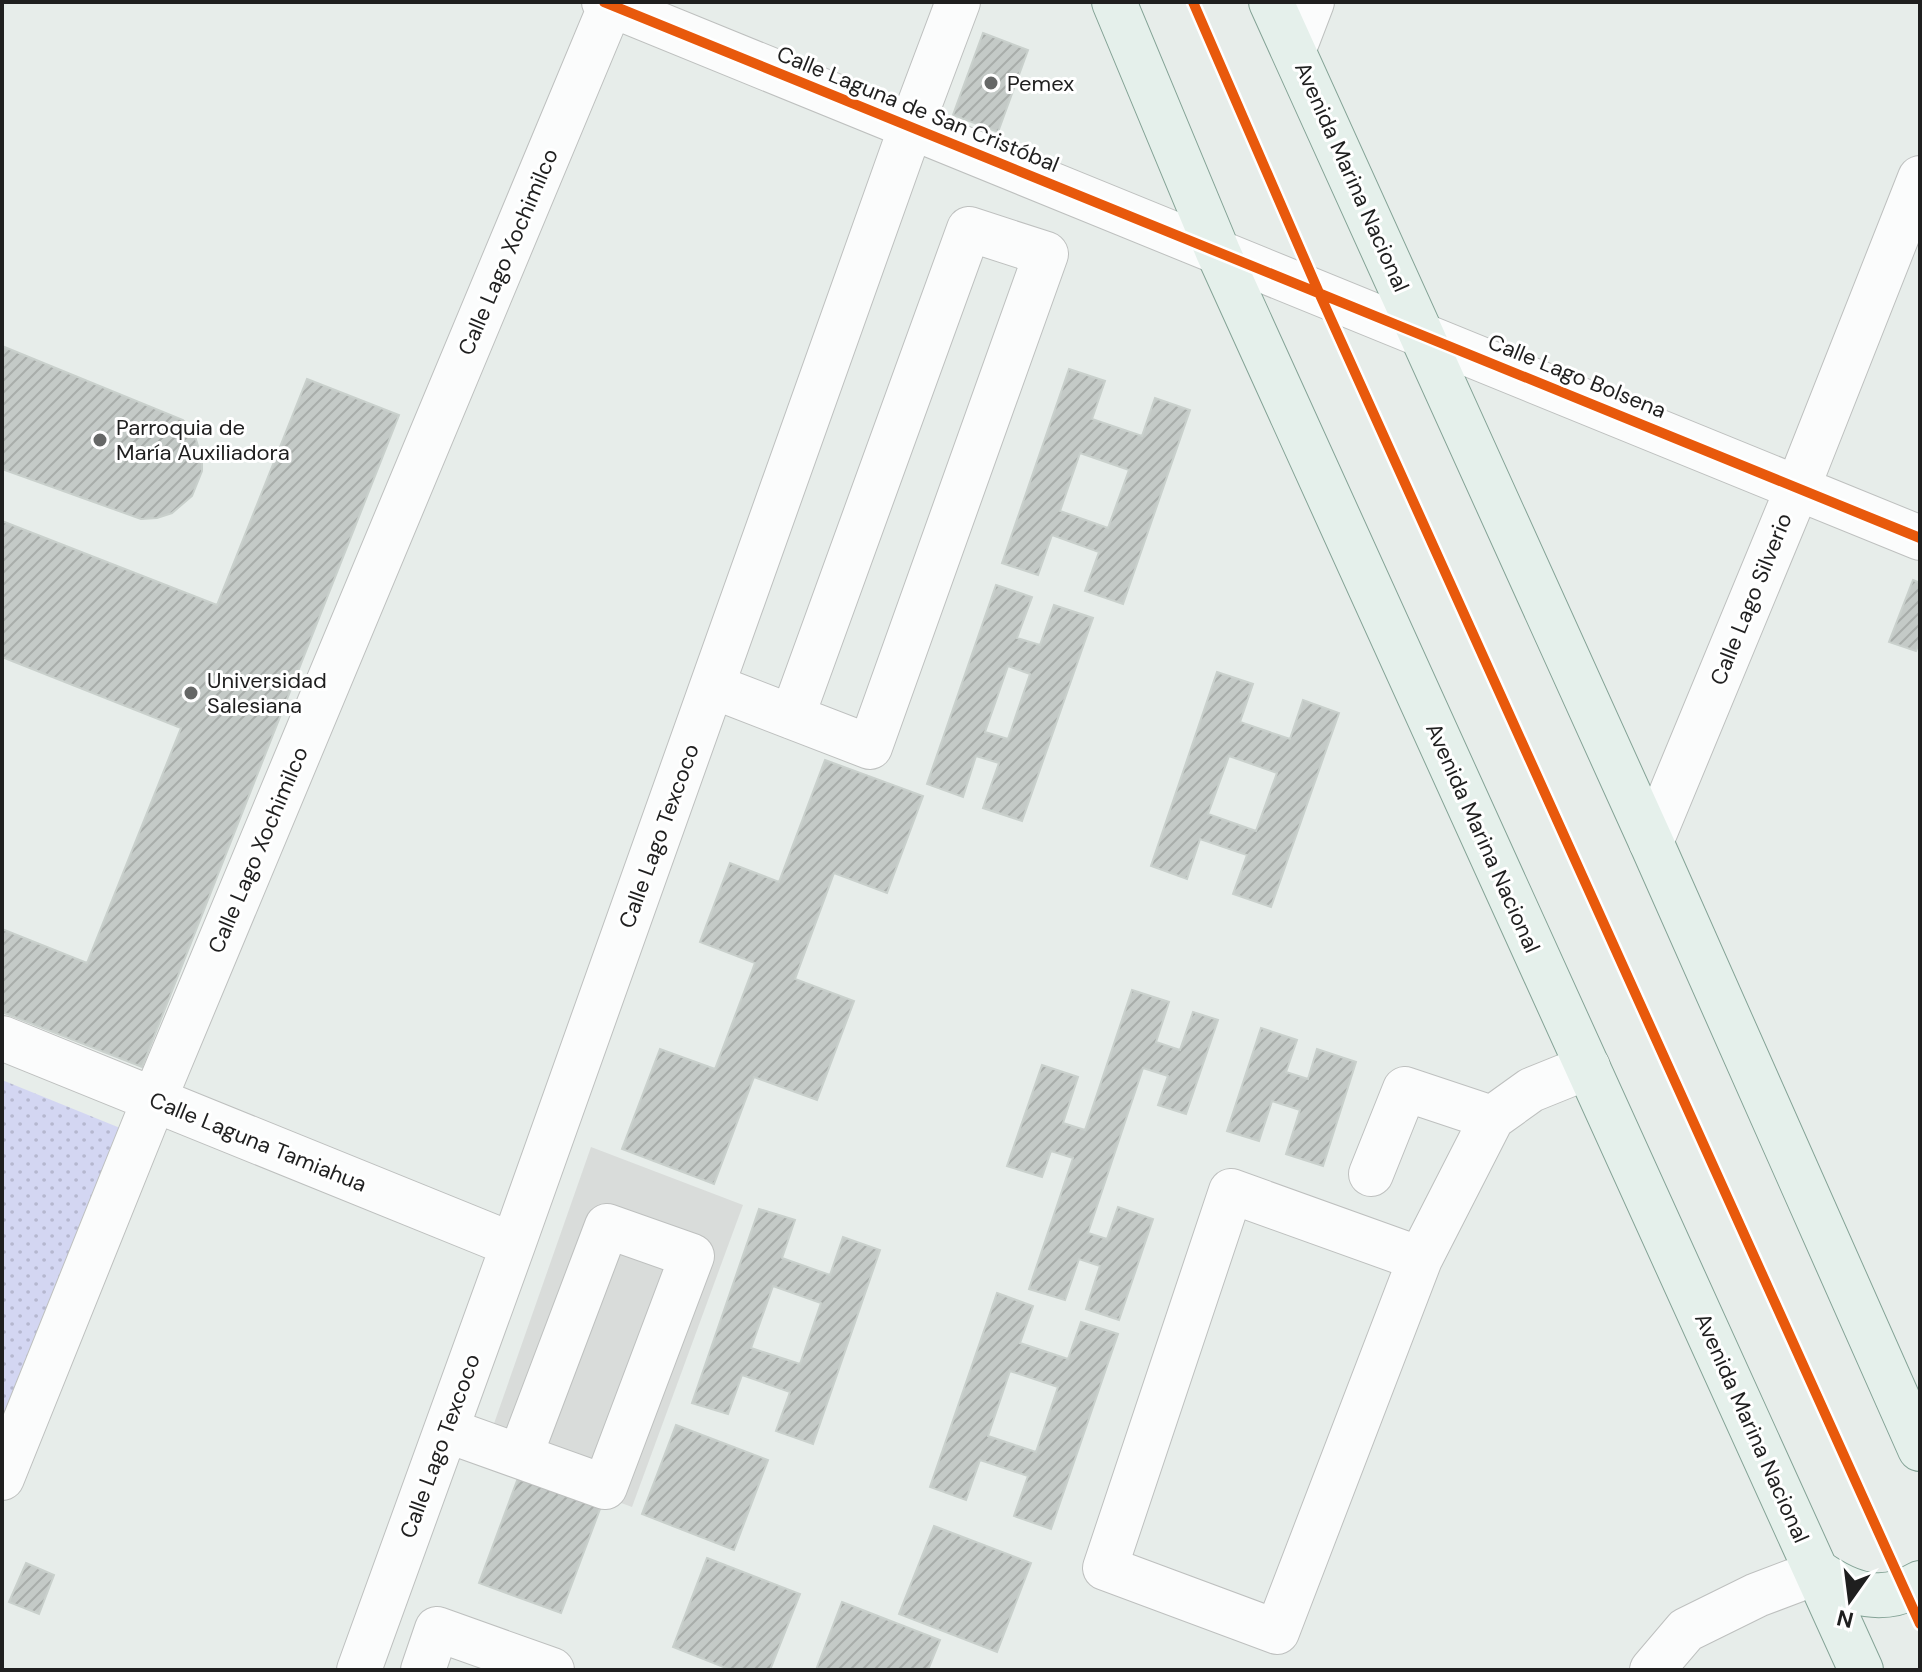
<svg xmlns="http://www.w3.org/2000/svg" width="1922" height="1672" font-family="'DM Sans',sans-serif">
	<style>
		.residential { fill: #d9dcda }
		.park { fill: url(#park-dots) }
		.building { fill: url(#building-hatch); stroke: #c9d0cc; stroke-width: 2; fill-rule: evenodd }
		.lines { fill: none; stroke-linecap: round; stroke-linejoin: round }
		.minor-casing { stroke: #bec0bf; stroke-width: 46 }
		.major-casing { stroke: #84a396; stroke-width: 46 }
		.minor { stroke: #fbfcfc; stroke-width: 44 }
		.major { stroke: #e5f0eb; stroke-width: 44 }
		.cycleway-casing { stroke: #fff; stroke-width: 15 }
		.cycleway { stroke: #e8590c; stroke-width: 10 }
		.poi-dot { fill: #656766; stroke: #fff; stroke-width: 3 }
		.labels { text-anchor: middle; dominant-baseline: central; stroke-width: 6; stroke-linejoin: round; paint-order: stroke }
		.poi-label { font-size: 22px; fill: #1f1f1f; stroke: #fff; text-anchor: start }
		.street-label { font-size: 22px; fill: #1f1f1f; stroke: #fff }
	</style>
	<defs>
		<pattern id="park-dots" width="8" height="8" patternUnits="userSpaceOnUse" patternTransform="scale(2)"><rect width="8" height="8" fill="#d3d6f2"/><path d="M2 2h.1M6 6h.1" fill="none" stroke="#b5b7cf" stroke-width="1.8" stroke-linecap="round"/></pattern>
		<pattern id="building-hatch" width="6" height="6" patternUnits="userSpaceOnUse" patternTransform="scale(2)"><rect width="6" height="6" fill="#c4cac7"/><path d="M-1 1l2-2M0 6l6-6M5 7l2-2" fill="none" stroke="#a8adaa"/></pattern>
	</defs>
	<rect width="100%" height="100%" fill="#e7edea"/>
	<path class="residential" d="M 591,1147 L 743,1205 L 632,1507 L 484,1452 Z"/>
	<path class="park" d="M 2,1080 L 125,1130 L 2,1431 Z"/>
	<path class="building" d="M 983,33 L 1028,50 L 998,132 L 953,115 Z
		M 2,346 L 183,420 L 194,433 L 202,459 L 202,471 L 192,496 L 172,513 L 157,518 L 141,519 L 2,469 Z
		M 1069,369 L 1105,381 L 1092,419 L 1142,436 L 1155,398 L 1190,410 L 1123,604 L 1085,591 L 1099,552 L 1052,535 L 1038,575 L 1002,563 ZM 1080,453 L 1129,470 L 1108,528 L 1060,511 Z
		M 307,379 L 399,415 L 142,1067 L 2,1012 L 2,929 L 87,963 L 181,728 L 2,657 L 2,521 L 217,605 Z
		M 1913,580 L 1920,583 L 1920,640 L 1916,651 L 1889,642 Z
		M 996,585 L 1032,597 L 1017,638 L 1040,645 L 1054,605 L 1093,618 L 1022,821 L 983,808 L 999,763 L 976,756 L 963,797 L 927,784 ZM 1008,666 L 1030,674 L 1008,739 L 985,732 Z
		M 1217,672 L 1253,684 L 1240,722 L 1290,739 L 1303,700 L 1339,713 L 1271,907 L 1233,894 L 1247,855 L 1200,839 L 1187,879 L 1151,866 ZM 1229,756 L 1277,773 L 1256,831 L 1208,814 Z
		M 825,760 L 923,796 L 887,893 L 834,873 L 795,979 L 854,1001 L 817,1100 L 754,1077 L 714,1184 L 622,1149 L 660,1049 L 715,1069 L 755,963 L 700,942 L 730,863 L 779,882 Z
		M 1132,990 L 1169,1002 L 1156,1042 L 1180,1050 L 1193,1012 L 1218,1020 L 1186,1114 L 1158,1105 L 1168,1076 L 1143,1068 L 1088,1233 L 1107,1239 L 1118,1207 L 1153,1219 L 1119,1320 L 1086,1309 L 1100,1266 L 1079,1259 L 1065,1300 L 1029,1289 L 1073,1158 L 1051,1151 L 1042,1177 L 1007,1166 L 1042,1065 L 1078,1077 L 1063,1123 L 1085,1130 Z
		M 1261,1028 L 1297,1040 L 1286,1072 L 1308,1079 L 1317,1049 L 1356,1062 L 1323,1166 L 1286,1154 L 1300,1110 L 1272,1101 L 1259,1141 L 1227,1131 Z
		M 759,1209 L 795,1220 L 782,1258 L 830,1275 L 843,1237 L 880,1250 L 813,1444 L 776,1431 L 790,1392 L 742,1375 L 728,1414 L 692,1403 ZM 773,1286 L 821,1303 L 800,1364 L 751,1348 Z
		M 997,1293 L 1033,1306 L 1020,1343 L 1068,1359 L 1081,1322 L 1118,1334 L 1051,1529 L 1014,1516 L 1028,1476 L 980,1460 L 966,1500 L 930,1487 ZM 1010,1371 L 1058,1387 L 1036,1452 L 988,1436 Z
		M 676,1425 L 768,1460 L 734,1550 L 642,1514 Z
		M 521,1470 L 603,1501 L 561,1613 L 479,1583 Z
		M 934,1526 L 1031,1563 L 997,1652 L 899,1614 Z
		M 707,1558 L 800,1594 L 770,1670 L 731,1670 L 673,1647 Z
		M 26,1563 L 54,1575 L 39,1614 L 9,1602 Z
		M 842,1602 L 940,1640 L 928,1670 L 816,1670 Z"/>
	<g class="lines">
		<defs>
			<path id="minor" d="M 604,2 L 1920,538
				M 1294,49 L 1312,2
				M 712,686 L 870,747 L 1046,254 L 969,229 L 792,717
				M 1651,842 L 1798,487 L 1920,178
				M 2,1038 L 513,1245
				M 1371,1174 L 1405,1089 L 1492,1118
				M 1420,1259 L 1231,1191 L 1105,1568 L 1277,1632 L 1420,1259 L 1492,1118 L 1531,1090 L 1588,1067
				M 446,1430 L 605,1487 L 692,1256 L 607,1226 L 520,1456
				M 2,1478 L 154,1100 L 612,2
				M 359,1670 L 513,1245 L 911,127 L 958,2
				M 423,1670 L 437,1629 L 552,1670
				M 1652,1670 L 1686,1630 L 1757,1595 L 1818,1572"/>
			<path id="major" d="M 1114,2 L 1218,252 L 1861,1670
				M 1271,2 L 1651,842 L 1920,1449
				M 1818,1572 C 1851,1595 1883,1605 1920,1583"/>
		</defs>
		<use href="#minor" class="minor-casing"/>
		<use href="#major" class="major-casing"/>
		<use href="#minor" class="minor"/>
		<use href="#major" class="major"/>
		<defs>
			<path id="cycleway" d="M 604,2 L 1920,538
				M 1193,2 L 1320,295 L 1920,1624"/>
		</defs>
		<use href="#cycleway" class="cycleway-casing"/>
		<use href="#cycleway" class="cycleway"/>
	</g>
	<g class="poi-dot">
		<circle cx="991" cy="83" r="8"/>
		<circle cx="100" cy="440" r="8"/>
		<circle cx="191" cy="693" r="8"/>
	</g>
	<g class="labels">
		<g class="poi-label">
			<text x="1007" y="83">Pemex</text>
			<text x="116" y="427">Parroquia de<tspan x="116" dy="25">María Auxiliadora</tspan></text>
			<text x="207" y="680">Universidad<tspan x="207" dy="25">Salesiana</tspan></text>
		</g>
		<g class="street-label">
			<text transform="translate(918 109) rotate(22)">Calle Laguna de San Cristóbal</text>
			<text transform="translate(1352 177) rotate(66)">Avenida Marina Nacional</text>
			<text transform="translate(508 252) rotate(-67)">Calle Lago Xochimilco</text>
			<text transform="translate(1577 376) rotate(22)">Calle Lago Bolsena</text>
			<text transform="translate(1751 599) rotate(-68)">Calle Lago Silverio</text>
			<text transform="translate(659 836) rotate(-70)">Calle Lago Texcoco</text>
			<text transform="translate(1483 838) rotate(66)">Avenida Marina Nacional</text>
			<text transform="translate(258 850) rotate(-67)">Calle Lago Xochimilco</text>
			<text transform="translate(258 1142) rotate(22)">Calle Laguna Tamiahua</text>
			<text transform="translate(1752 1428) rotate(66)">Avenida Marina Nacional</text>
			<text transform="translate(440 1446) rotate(-70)">Calle Lago Texcoco</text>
		</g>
	</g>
	<rect width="1922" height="1672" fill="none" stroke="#1f1f1f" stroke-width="8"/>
	<g transform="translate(1850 1600) rotate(194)" stroke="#ffffff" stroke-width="6" paint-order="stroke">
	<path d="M0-6L14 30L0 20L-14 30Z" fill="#1f1f1f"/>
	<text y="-12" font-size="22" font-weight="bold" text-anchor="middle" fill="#1f1f1f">N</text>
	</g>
</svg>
